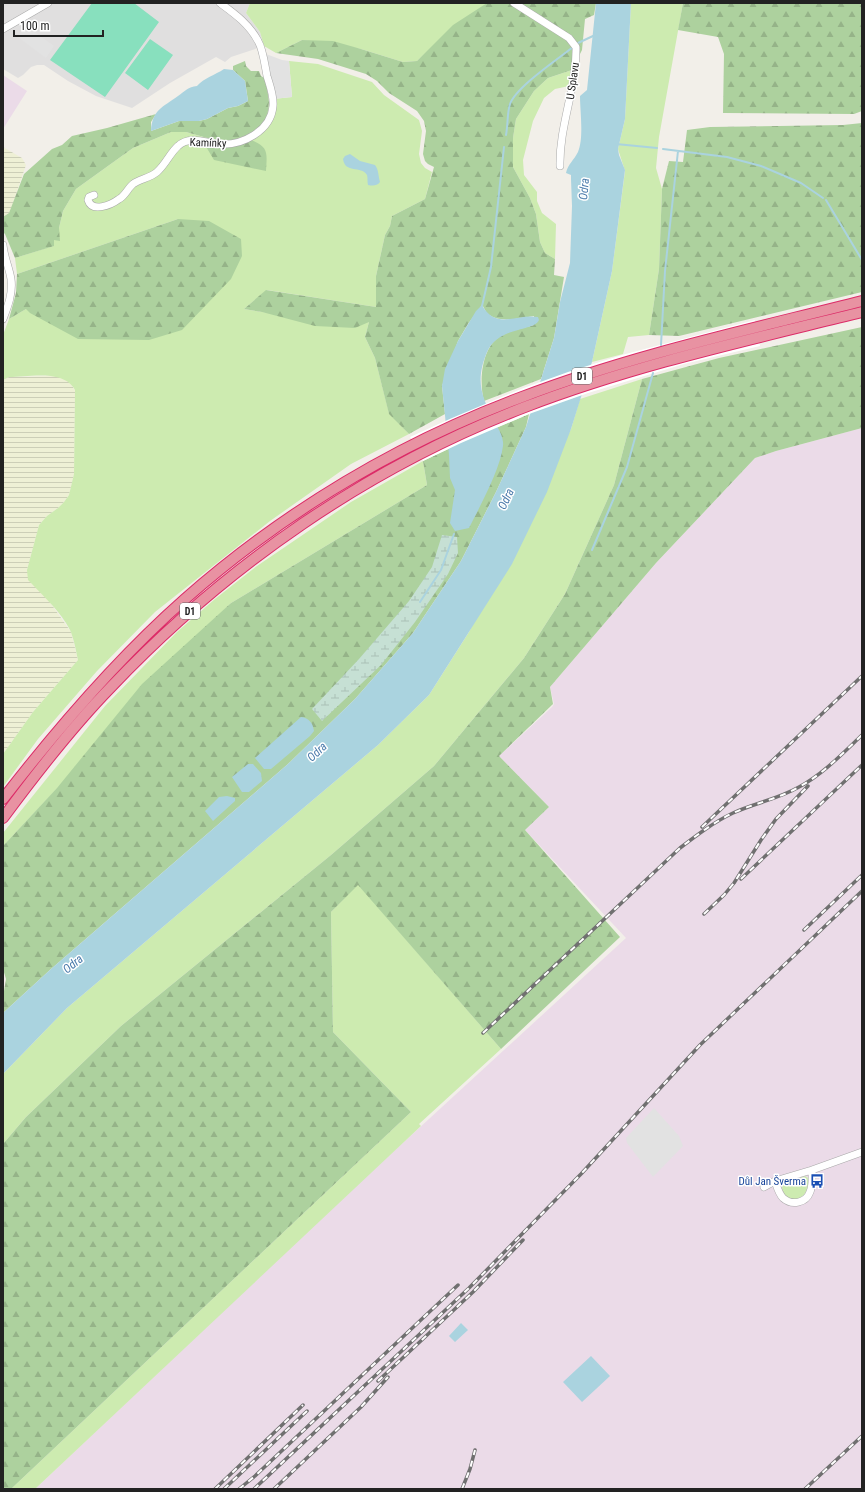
<svg xmlns="http://www.w3.org/2000/svg" width="865" height="1492" font-family="'Roboto Condensed',sans-serif">
	<style>
		.residential { fill: #e0dfdf }
		.industrial { fill: #ebdbe8 }
		.farmland { fill: url(#farmland-rules) }
		.grass { fill: #cdebb0 }
		.forest { fill: url(#forest-firs) }
		.wetland { fill: url(#wetland-marsh) }
		.pitch { fill: #88e0be }
		.parking { fill: #e2e2e2 }
		.water { fill: #aad3df }
		.pier { fill: #fff }
		.lines { fill: none; stroke-linecap: round; stroke-linejoin: round }
		.stream { stroke: #aad3df; stroke-width: 2 }
		.minor-casing { stroke: #a9a9a9; stroke-width: 8 }
		.highway-casing { stroke: #dc2a67; stroke-width: 12 }
		.minor { stroke: #fff; stroke-width: 7 }
		.highway { stroke: #e892a2; stroke-width: 10 }
		.rail-casing { stroke: #707070; stroke-width: 3.5 }
		.rail { stroke: #fff; stroke-width: 2; stroke-dasharray: 6; stroke-linecap: butt }
		.labels { text-anchor: middle; dominant-baseline: central; stroke-width: 3; stroke-linejoin: round; paint-order: stroke }
		.shield { fill: #fff; stroke: #646464; stroke-width: 1 }
		.shield-label { font-size: 10px; font-weight: bold; fill: #222 }
		.street-label { font-size: 11px; fill: #222; stroke: #fff }
		.transit-label { font-size: 11px; fill: #164399; stroke: #fff; text-anchor: end }
		.water-label { font-size: 12px; font-style: italic; fill: #4a7aab; stroke: #fff }
	</style>
	<defs>
		<pattern id="farmland-rules" width="6" height="5" patternUnits="userSpaceOnUse"><rect width="6" height="5" fill="#eef0d5"/><path d="M0 2.5h6" fill="none" stroke="#ccceb7"/></pattern>
		<pattern id="forest-firs" width="22" height="20" patternUnits="userSpaceOnUse"><rect width="22" height="20" fill="#add19e"/><path d="M5 1l3.5 6h-7zM16 11l3.5 6h-7z" fill="#95b388"/></pattern>
		<pattern id="wetland-marsh" width="20" height="14" patternUnits="userSpaceOnUse"><rect width="20" height="14" fill="#c6e0d4"/><path d="M1 5h8M5 5V1M11 12h8M15 12V8" fill="none" stroke="#aac0b6"/></pattern>
	</defs>
	<rect width="100%" height="100%" fill="#f2efe9"/>
	<path class="residential" d="M 3,3 L 250,3 L 246,13 L 260,32 L 264,46 L 231,57 L 225,62 L 216,57 L 170,83 L 132,108 L 96,96 L 68,81 L 44,65 L 37,65 L 31,67 L 23,75 L 18,78 L 3,69 Z"/>
	<path class="industrial" d="M 3,75 L 27,91 L 3,129 Z
		M 862,428 L 862,1489 L 35,1489 L 368,1175 L 626,938 L 525,830 L 549,807 L 499,756 L 552,707 L 554,704 L 550,687 L 656,563 L 755,458 L 776,451 Z"/>
	<path class="farmland" d="M 3,147 L 22,158 L 26,165 L 12,206 L 9,213 L 3,217 Z
		M 47,376 L 59,376 L 67,380 L 70,383 L 75,390 L 74,474 L 69,495 L 64,502 L 58,508 L 47,516 L 39,525 L 27,570 L 71,632 L 78,660 L 33,712 L 3,754 L 3,380 L 9,377 Z"/>
	<path class="grass" d="M 250,3 L 487,3 L 431,48 L 417,61 L 403,62 L 361,49 L 302,40 L 276,53 L 264,46 L 260,32 L 246,13 Z
		M 631,3 L 683,3 L 659,137 L 656,168 L 662,189 L 659,269 L 649,335 L 628,337 L 623,354 L 592,362 L 612,271 L 625,171 L 618,149 L 625,119 Z
		M 289,61 L 318,64 L 372,82 L 384,95 L 419,120 L 422,131 L 419,154 L 421,163 L 425,168 L 432,172 L 425,199 L 392,216 L 390,226 L 385,235 L 376,276 L 376,307 L 267,290 L 244,309 L 262,312 L 369,322 L 365,337 L 375,358 L 389,413 L 409,434 L 351,464 L 270,521 L 155,612 L 97,671 L 38,739 L 3,787 L 3,754 L 33,712 L 78,660 C 76,651 74,639 70,630 C 61,612 45,598 32,584 L 28,580 L 27,570 L 39,525 L 47,516 L 58,508 L 64,502 L 69,495 L 74,474 L 75,390 C 64,369 29,377 9,377 L 3,380 L 3,335 L 9,319 L 178,219 L 17,274 L 15,258 L 53,246 L 54,240 L 59,228 L 63,211 L 76,189 L 133,148 L 171,132 L 186,132 L 218,141 L 267,119 L 269,102 L 273,99 L 292,97 Z
		M 572,70 L 569,86 L 555,89 L 544,98 L 533,121 L 523,160 L 524,175 L 537,192 L 537,201 L 542,213 L 556,224 L 555,259 L 545,253 L 540,242 L 536,214 L 530,198 L 513,167 L 513,138 L 516,119 L 534,91 L 548,78 Z
		M 642,379 L 614,485 L 565,594 L 524,658 L 434,766 L 331,855 L 121,1026 L 26,1117 L 3,1144 L 3,1074 L 67,1008 L 378,745 L 429,695 L 469,632 L 571,429 L 580,399 Z
		M 423,461 L 427,485 L 231,603 L 3,846 L 3,833 L 105,706 L 177,632 L 215,599 L 257,566 L 351,502 Z
		M 358,884 L 501,1049 L 419,1124 L 421,1126 L 35,1489 L 11,1489 L 411,1112 L 333,1032 L 331,912 Z
		M 805,1176 L 808,1178 C 811,1203 784,1206 782,1187 L 783,1185 Z"/>
	<path class="forest" d="M 487,3 L 596,3 L 594,15 L 585,19 L 582,50 L 572,70 L 548,78 L 534,91 L 516,119 L 513,138 L 513,167 L 530,198 L 536,214 L 540,242 L 545,253 L 555,259 L 554,275 L 564,277 L 554,338 L 541,379 L 484,401 C 479,383 481,349 499,337 C 509,331 522,328 534,325 L 534,316 C 520,318 498,324 487,313 C 485,311 484,307 482,305 L 468,324 L 458,341 L 442,386 L 445,414 L 409,434 L 389,414 L 375,358 L 365,337 L 369,322 L 355,328 L 315,326 L 262,312 L 244,309 L 266,290 L 376,307 L 376,276 L 385,235 L 390,226 L 392,216 L 425,199 L 434,167 L 428,164 L 425,161 L 423,154 L 426,131 L 424,121 L 417,111 L 389,93 L 377,81 L 366,74 L 318,59 L 276,53 L 302,40 L 333,41 L 361,49 L 403,62 L 417,61 L 453,25 Z
		M 683,3 L 862,3 L 862,111 L 854,114 L 723,113 L 724,54 L 718,37 L 678,30 Z
		M 245,61 L 246,66 L 251,71 L 259,71 L 261,76 L 266,79 L 269,102 L 267,119 L 253,133 L 233,140 L 218,141 L 186,132 L 171,132 L 133,148 L 76,189 L 63,211 L 59,228 L 60,241 L 54,240 L 54,246 L 15,258 L 5,234 L 3,232 L 3,217 L 9,213 L 24,174 L 52,149 L 62,145 L 72,136 L 107,128 L 156,114 L 151,122 L 151,131 L 179,121 L 199,121 L 207,119 L 228,108 L 238,106 L 248,101 L 245,81 L 233,70 L 233,66 Z
		M 862,123 L 862,292 L 679,336 L 649,335 L 659,269 L 662,189 L 669,161 L 683,162 L 687,130 L 710,127 L 843,125 Z
		M 251,140 C 269,147 267,153 266,171 L 214,160 L 205,145 L 223,147 Z
		M 178,219 L 209,221 L 241,239 L 242,256 L 231,279 L 182,330 L 149,340 L 78,339 L 30,313 L 26,309 L 9,319 L 16,293 L 17,274 Z
		M 862,327 L 862,428 L 776,451 L 755,458 L 656,563 L 550,687 L 553,704 L 499,756 L 549,807 L 525,830 L 620,937 L 501,1049 L 358,885 L 331,912 L 333,1032 L 411,1112 L 11,1489 L 3,1489 L 3,1144 L 26,1117 L 121,1026 L 331,855 L 434,766 L 524,658 L 565,594 L 614,485 L 642,379 L 719,358 Z
		M 529,414 L 526,427 L 496,492 L 461,561 L 413,633 L 355,699 L 288,764 L 51,969 L 3,1013 L 3,993 L 4,991 L 6,979 L 3,969 L 3,846 L 57,788 L 142,684 L 231,603 L 427,485 L 423,461 L 461,443 Z"/>
	<path class="wetland" d="M 442,535 L 457,537 L 458,553 L 448,574 L 415,622 L 381,665 L 322,721 L 312,709 L 359,659 L 409,601 L 432,567 Z"/>
	<path class="pitch" d="M 92,3 L 134,3 L 159,22 L 105,97 L 50,60 Z
		M 150,39 L 173,55 L 148,90 L 125,73 Z"/>
	<path class="parking" d="M 26,26 L 54,46 L 46,58 L 18,37 Z
		M 266,54 L 282,60 L 289,61 L 292,97 L 273,99 Z
		M 654,1108 L 679,1136 L 683,1146 L 653,1177 L 627,1143 L 626,1138 Z"/>
	<path class="water" d="M 596,3 L 631,3 L 625,119 L 618,149 L 619,155 L 625,170 L 612,271 L 592,362 L 571,429 L 547,492 L 512,564 L 429,695 L 378,745 L 67,1008 L 3,1074 L 3,1013 L 51,969 L 288,764 L 355,699 L 413,633 L 461,561 L 496,492 L 526,427 L 554,338 L 560,302 L 570,263 L 572,206 L 571,179 L 571,175 L 566,173 C 568,164 574,160 578,152 C 584,138 580,111 580,96 L 587,90 Z
		M 224,69 L 233,70 L 245,81 L 248,101 L 238,106 L 228,108 L 207,119 L 199,121 L 179,121 L 151,131 C 152,110 163,107 178,96 C 185,91 188,87 197,86 C 204,78 215,75 224,69 Z
		M 350,154 L 360,161 L 375,165 C 379,170 378,176 380,182 C 377,186 373,186 368,185 C 367,182 368,178 367,175 C 361,165 345,174 343,159 L 345,156 Z
		M 482,305 C 496,331 517,313 538,317 L 539,320 C 534,332 498,326 487,352 C 475,381 481,397 496,424 C 499,430 504,438 503,446 C 500,470 480,506 469,528 L 455,531 L 450,523 L 455,490 L 450,478 L 449,455 L 442,386 L 445,369 L 458,341 L 476,311 Z
		M 301,717 C 309,718 313,723 314,731 L 310,736 L 271,769 L 264,769 L 255,758 Z
		M 248,764 L 253,764 L 261,773 L 262,781 L 249,792 L 242,792 L 232,777 Z
		M 227,796 L 235,798 L 235,801 L 213,821 L 205,811 L 219,797 Z
		M 461,1323 L 468,1330 L 455,1342 L 449,1336 Z
		M 591,1356 L 610,1376 L 582,1402 L 563,1382 Z"/>
	<path class="pier" d="M 755,320 L 760,346 L 684,364 L 588,393 L 529,414 L 461,443 L 423,461 L 410,437 L 452,418 L 521,389 L 568,372 L 622,355 Z"/>
	<g class="lines">
		<path class="stream" d="M 578,43 L 593,36
			M 506,135 C 508,125 507,113 510,104 C 516,87 558,59 573,47
			M 616,144 L 657,148
			M 663,149 L 727,157 L 761,166 L 801,183 L 823,198
			M 826,200 L 862,260
			M 482,306 L 491,267 L 504,147
			M 661,345 L 665,271 L 678,151
			M 592,550 L 627,467 L 653,373
			M 420,602 L 441,570 L 454,534"/>
		<defs>
			<path id="minor" d="M 514,3 L 569,38 L 576,47 C 577,87 559,126 560,166
				M 3,29 L 48,3
				M 94,195 L 89,197 L 88,200 C 92,213 111,205 119,199 C 125,196 128,188 133,184 C 140,179 150,178 157,172 C 166,164 170,153 178,146 C 190,135 206,143 219,144 C 242,146 271,131 273,106 C 274,96 270,86 267,76 C 265,66 263,49 258,41 C 249,24 235,14 220,3
				M 3,245 C 4,257 9,267 11,279 C 13,293 8,306 3,319
				M 812,1170 C 812,1178 813,1185 810,1192 C 806,1203 792,1206 783,1198 C 779,1194 777,1187 775,1181 L 812,1170 L 862,1152
				M 764,1187 L 775,1181"/>
			<path id="highway" d="M 3,799 C 58,728 117,659 185,599 C 284,512 399,443 522,397 C 632,355 748,330 862,301
				M 3,818 C 37,772 72,727 111,687 C 227,565 368,467 525,407 C 634,365 749,340 862,312"/>
		</defs>
		<use href="#minor" class="minor-casing"/>
		<use href="#highway" class="highway-casing"/>
		<use href="#minor" class="minor"/>
		<use href="#highway" class="highway"/>
		<defs>
			<path id="rail" d="M 702,827 L 862,676
				M 741,879 L 862,765
				M 704,914 L 724,895 L 734,883 L 761,840 L 776,819 L 808,786
				M 804,930 L 862,875
				M 483,1033 L 680,848 C 697,835 714,822 733,813 C 755,803 778,799 799,787 C 823,774 842,754 862,735
				M 378,1381 L 473,1292 L 523,1240
				M 215,1489 L 303,1405
				M 224,1489 L 307,1411
				M 239,1489 L 255,1476 L 458,1285
				M 254,1489 L 469,1288 L 581,1174 L 700,1045 L 862,891
				M 274,1489 L 361,1407 L 388,1377
				M 462,1489 L 470,1469 L 475,1450
				M 805,1489 L 862,1436"/>
		</defs>
		<use href="#rail" class="rail-casing"/>
		<use href="#rail" class="rail"/>
	</g>
	<defs>
		<symbol id="bus-bare" viewBox="-9 -9 18 18"><path d="M-5-6H5V4H4V6H2V4H-2V6H-4V4H-5ZM-3.5-4V0h7V-4ZM-3.5 1.2v1.5H-2V1.2ZM2 1.2v1.5H3.5V1.2Z" fill="#1a4fb4" stroke="#fff" stroke-width="2.5" paint-order="stroke"/></symbol>
	</defs>
	<g fill-rule="evenodd">
		<use href="#bus-bare" x="807" y="1171" width="20" height="20"/>
	</g>
	<g class="labels">
		<g class="shield">
			<rect x="572" y="368" width="20" height="16" rx="3"/>
			<rect x="180" y="603" width="20" height="16" rx="3"/>
		</g>
		<g class="shield-label">
			<text x="582" y="376">D1</text>
			<text x="190" y="611">D1</text>
		</g>
		<g class="street-label">
			<text transform="translate(573 81) rotate(-82)">U Splavu</text>
			<text transform="translate(208 143) rotate(2)">Kamínky</text>
		</g>
		<g class="transit-label">
			<text x="806" y="1181">Důl Jan Šverma</text>
		</g>
		<g class="water-label">
			<text transform="translate(584 189) rotate(-85)">Odra</text>
			<text transform="translate(506 499) rotate(-65)">Odra</text>
			<text transform="translate(317 752) rotate(-43)">Odra</text>
			<text transform="translate(73 964) rotate(-39)">Odra</text>
		</g>
	</g>
	<rect width="865" height="1492" fill="none" stroke="#222222" stroke-width="8"/>
	<path d="M14 30v6h89v-6" fill="none" stroke="#222222" stroke-width="2"/>
	<text x="20" y="30" font-size="12" fill="#222222" stroke="#ffffff" stroke-width="3" paint-order="stroke">100 m</text>
</svg>
